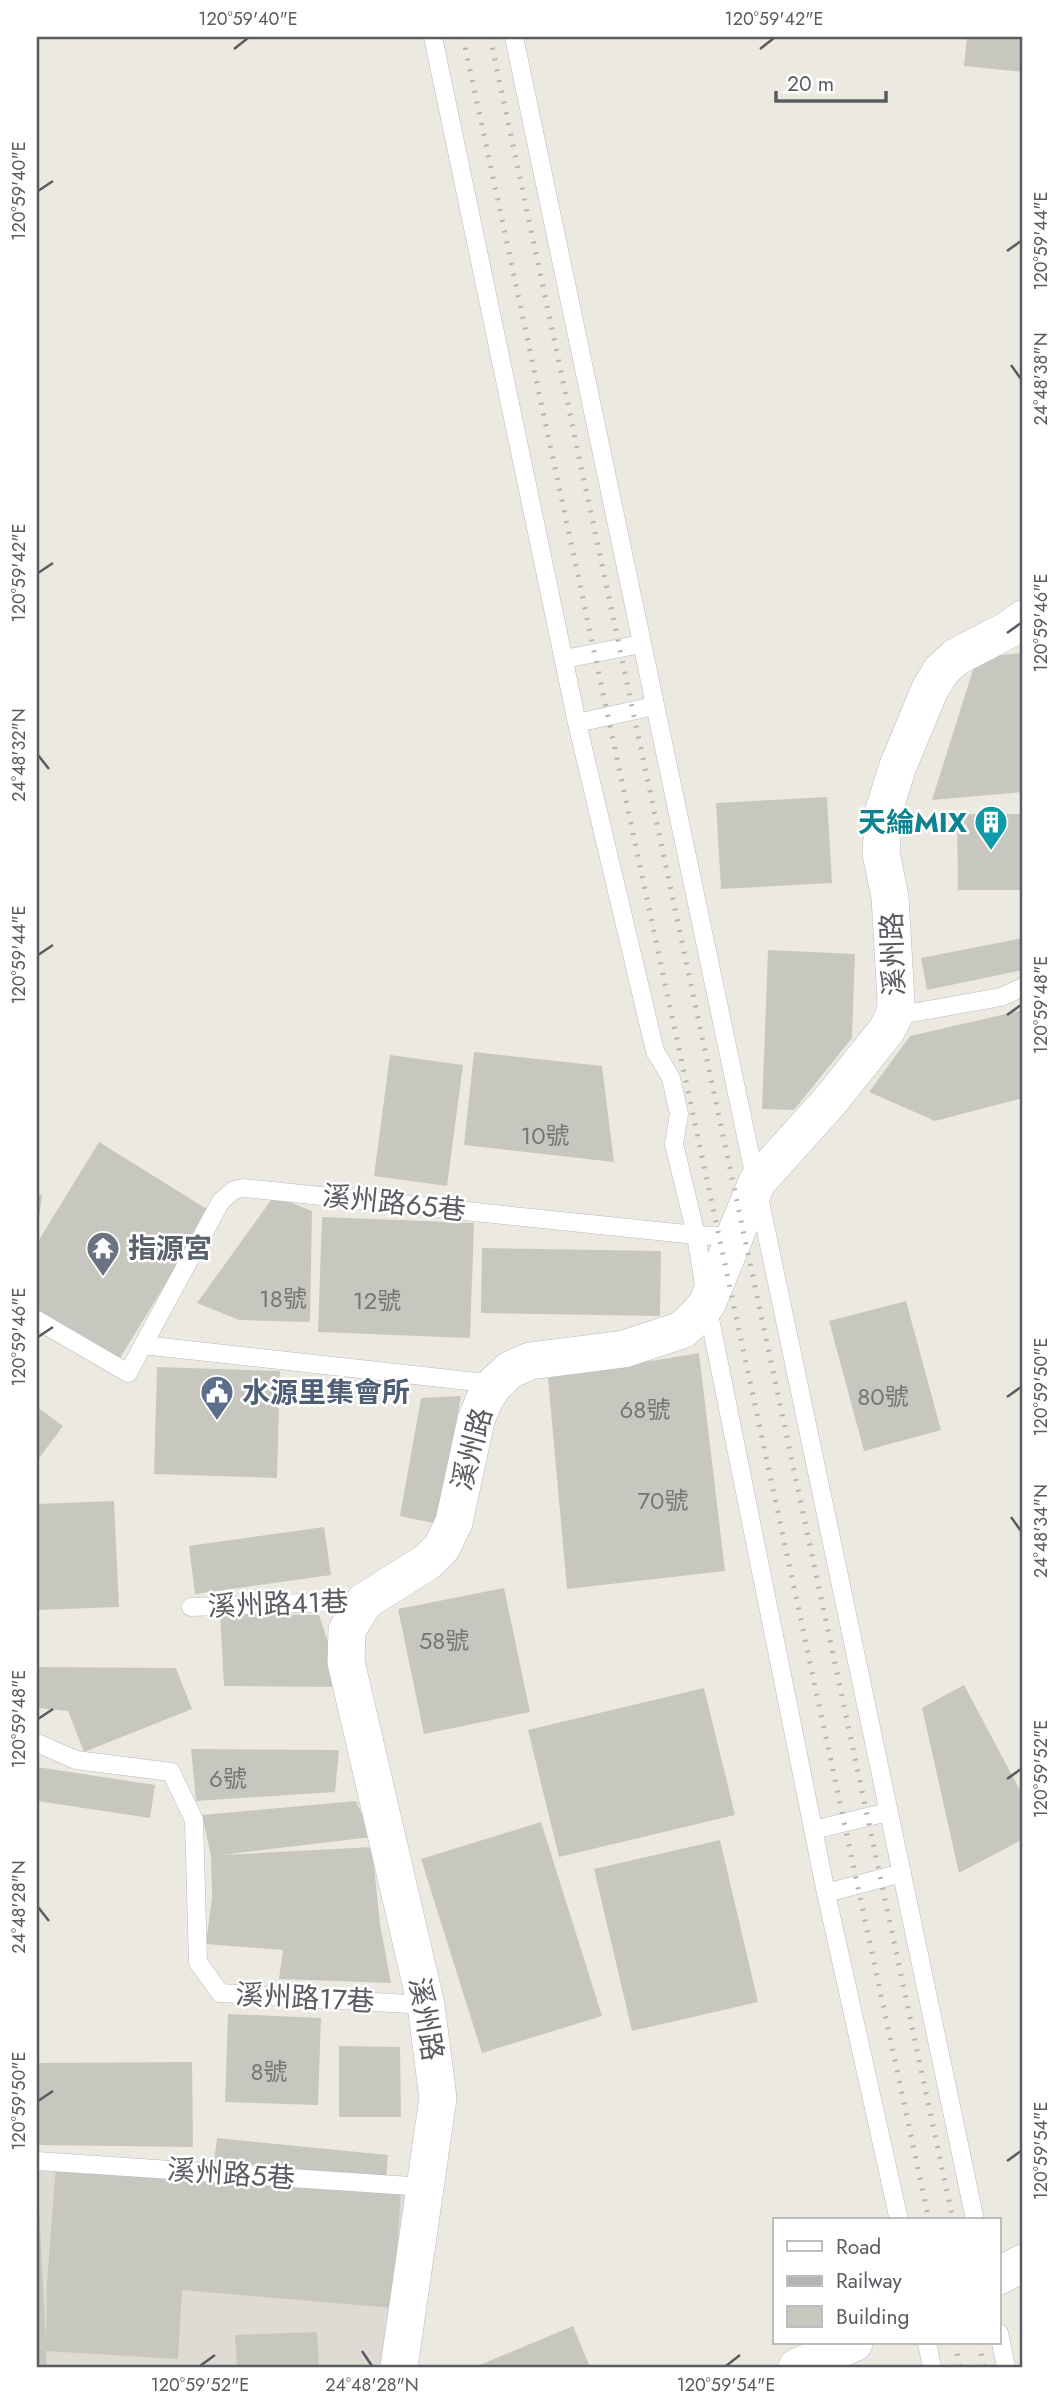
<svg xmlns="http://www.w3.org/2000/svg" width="1060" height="2404" font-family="Jost,'Noto Sans TC',sans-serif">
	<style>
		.industrial { fill: #dddbd4 }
		.building { fill: #c8c7bf }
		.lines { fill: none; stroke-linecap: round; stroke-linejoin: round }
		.service-casing { stroke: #b8b9bf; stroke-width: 19 }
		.minor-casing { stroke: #b8b9bf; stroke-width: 38 }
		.service { stroke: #fff; stroke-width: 18 }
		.minor { stroke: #fff; stroke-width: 37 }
		.rail { stroke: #b3b4b4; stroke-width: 5; stroke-dasharray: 2 9; stroke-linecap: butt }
		.ticks { fill: none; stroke: #595b61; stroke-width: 2.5 }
		.labels { text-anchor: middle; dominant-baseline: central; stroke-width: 5; stroke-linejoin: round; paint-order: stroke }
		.number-label { font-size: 24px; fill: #757678 }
		.culture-label { font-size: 28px; font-weight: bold; fill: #0d838f; stroke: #fff; text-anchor: end }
		.street-label { font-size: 28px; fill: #595b61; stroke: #fff }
		.worship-label { font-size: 28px; font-weight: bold; fill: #5b616d; stroke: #fff; text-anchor: start }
		.service-label { font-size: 28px; font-weight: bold; fill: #4e5e75; stroke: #fff; text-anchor: start }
		.neatline { fill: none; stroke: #595b61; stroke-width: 2.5 }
		.ticks-label { font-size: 18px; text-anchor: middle; fill: #595b61 }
	</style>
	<rect width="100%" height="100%" fill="#eceae0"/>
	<path class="industrial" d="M 37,2171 L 407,2189 L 385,2367 L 37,2367 Z"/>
	<path class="building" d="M 967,37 L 1023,37 L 1023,72 L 964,66 Z
		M 1023,653 L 1023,792 L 932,800 L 977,657 Z
		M 827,797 L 832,883 L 721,889 L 716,803 Z
		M 957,814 L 1023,814 L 1023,890 L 958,890 Z
		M 1023,938 L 1023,970 L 927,990 L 921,958 Z
		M 768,950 L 855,954 L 852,1038 L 794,1110 L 762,1109 Z
		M 1023,1010 L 1023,1098 L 935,1121 L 869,1092 L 910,1036 Z
		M 474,1052 L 602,1066 L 614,1162 L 464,1145 Z
		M 390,1055 L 463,1065 L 447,1186 L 374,1176 Z
		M 99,1142 L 210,1211 L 117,1363 L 37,1313 L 37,1243 Z
		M 37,1195 L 42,1195 L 38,1225 L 37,1225 Z
		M 274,1196 L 312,1211 L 310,1322 L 239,1320 L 197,1303 Z
		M 322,1217 L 474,1223 L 470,1338 L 318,1332 Z
		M 482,1248 L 661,1251 L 660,1316 L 481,1313 Z
		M 906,1301 L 941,1430 L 864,1451 L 829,1321 Z
		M 699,1353 L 725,1571 L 567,1589 L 548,1378 Z
		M 157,1367 L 280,1371 L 277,1478 L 154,1474 Z
		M 461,1396 L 438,1524 L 400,1516 L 421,1398 Z
		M 37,1407 L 63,1426 L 37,1461 Z
		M 114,1501 L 119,1607 L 37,1610 L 37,1504 Z
		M 324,1527 L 331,1575 L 195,1594 L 189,1546 Z
		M 504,1588 L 530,1712 L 424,1734 L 398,1609 Z
		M 220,1613 L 319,1615 L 343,1687 L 224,1686 Z
		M 37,1667 L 176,1668 L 192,1709 L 84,1752 L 68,1711 L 37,1708 Z
		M 964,1685 L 1023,1796 L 1023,1839 L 959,1873 L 922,1708 Z
		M 704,1688 L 735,1815 L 559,1857 L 528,1730 Z
		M 191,1749 L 339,1750 L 335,1792 L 196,1801 Z
		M 37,1767 L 155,1785 L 150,1818 L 37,1801 Z
		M 356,1801 L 372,1837 L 221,1855 L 372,1847 L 380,1924 L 391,1983 L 279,1979 L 283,1950 L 206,1944 L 212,1897 L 211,1856 L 202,1815 Z
		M 541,1822 L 602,2016 L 482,2053 L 421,1859 Z
		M 720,1840 L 758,2002 L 632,2031 L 594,1869 Z
		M 228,2014 L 321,2018 L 318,2105 L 225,2102 Z
		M 339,2046 L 400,2047 L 401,2117 L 339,2117 Z
		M 192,2062 L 193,2147 L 37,2145 L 37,2063 Z
		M 217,2138 L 388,2155 L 386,2179 L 214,2161 Z
		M 56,2165 L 401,2191 L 393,2308 L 182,2290 L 178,2359 L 46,2351 L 47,2367 L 37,2367 L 37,2210 L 39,2210 L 46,2342 L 47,2282 Z
		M 573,2326 L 590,2367 L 475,2367 Z
		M 317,2332 L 319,2367 L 237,2367 L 235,2335 Z"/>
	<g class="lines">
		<defs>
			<path id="service" d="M 433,37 L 577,723 L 655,1051 L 671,1078 L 679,1114 L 674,1144 L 696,1235 L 707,1304 L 826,1893 L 899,2220
				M 514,37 L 975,2220
				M 564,659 L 641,644
				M 577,723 L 654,706
				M 894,1016 L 1001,997 L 1023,987
				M 37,1320 L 128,1373 L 221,1201 L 234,1190 L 244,1188 L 696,1235 L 734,1237
				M 143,1345 L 495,1384
				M 191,1607 L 365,1601
				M 37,1743 L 76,1760 L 171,1772 L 194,1820 L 198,1962 L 220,1993 L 426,2005
				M 813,1830 L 888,1812
				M 826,1893 L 902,1873
				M 37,2161 L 425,2187
				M 999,2333 L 1006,2367
				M 927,2343 L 932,2367"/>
			<path id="minor" d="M 999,2276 L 1023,2263
				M 399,2367 L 438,2098 L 426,2005 L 346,1662 L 347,1630 L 365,1601 L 427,1562 L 442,1547 L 454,1522 L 476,1420 L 485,1398 L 495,1384 L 510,1370 L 530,1361 L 624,1349 L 682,1330 L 694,1319 L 707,1304 L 757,1182 L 830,1101 L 886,1031 L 894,1016 L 896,1001 L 890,897 L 881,853 L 884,810 L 898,766 L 930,689 L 941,671 L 956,657 L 1008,630 L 1023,619
				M 797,2367 L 854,2343"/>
		</defs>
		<use href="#service" class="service-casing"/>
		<use href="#minor" class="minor-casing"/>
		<use href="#service" class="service"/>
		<use href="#minor" class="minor"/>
		<path class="rail" d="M 463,37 L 929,2220
			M 490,37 L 953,2220
			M 955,2343 L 960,2367
			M 979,2343 L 984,2367"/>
	</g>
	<path class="ticks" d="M 234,49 L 248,38M 760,49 L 774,38M 38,191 L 53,181M 1007,251 L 1021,241M 1011,365 L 1021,379M 38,573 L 53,563M 1007,633 L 1021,623M 38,755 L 49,769M 38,955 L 53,945M 1007,1015 L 1021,1005M 38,1337 L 53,1327M 1007,1397 L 1021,1387M 1011,1517 L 1021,1531M 38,1719 L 53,1709M 1007,1779 L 1021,1769M 38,1907 L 49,1921M 38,2101 L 53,2091M 1007,2161 L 1021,2151M 362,2351 L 372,2366M 200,2366 L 215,2355M 726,2366 L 740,2355"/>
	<defs>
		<symbol id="building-pin" viewBox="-11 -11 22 30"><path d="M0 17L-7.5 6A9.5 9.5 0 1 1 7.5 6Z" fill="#0f9aa8" stroke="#fff"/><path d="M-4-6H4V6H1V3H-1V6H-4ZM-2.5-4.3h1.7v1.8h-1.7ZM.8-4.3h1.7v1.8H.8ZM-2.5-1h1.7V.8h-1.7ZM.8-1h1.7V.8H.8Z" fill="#fff"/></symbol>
		<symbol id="temple-pin" viewBox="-11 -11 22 30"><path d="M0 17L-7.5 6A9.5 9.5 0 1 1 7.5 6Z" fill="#6b7280" stroke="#fff"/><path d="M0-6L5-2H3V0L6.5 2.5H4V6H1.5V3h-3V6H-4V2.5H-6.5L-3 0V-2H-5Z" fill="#fff"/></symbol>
		<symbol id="civic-pin" viewBox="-11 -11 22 30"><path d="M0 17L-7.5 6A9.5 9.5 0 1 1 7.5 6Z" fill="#5c6f8a" stroke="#fff"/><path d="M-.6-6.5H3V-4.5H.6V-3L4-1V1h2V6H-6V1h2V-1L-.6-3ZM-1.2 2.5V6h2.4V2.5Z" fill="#fff"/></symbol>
	</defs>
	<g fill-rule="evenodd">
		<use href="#building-pin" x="972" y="803" width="38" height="52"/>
		<use href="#temple-pin" x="84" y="1229" width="38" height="52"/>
		<use href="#civic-pin" x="198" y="1373" width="38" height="52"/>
	</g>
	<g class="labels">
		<g class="number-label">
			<text x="545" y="1135">10號</text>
			<text x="283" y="1298">18號</text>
			<text x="377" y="1300">12號</text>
			<text x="883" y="1396">80號</text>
			<text x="645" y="1409">68號</text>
			<text x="663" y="1500">70號</text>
			<text x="444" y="1640">58號</text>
			<text x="228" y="1778">6號</text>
			<text x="269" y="2071">8號</text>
		</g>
		<g class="culture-label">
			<text x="967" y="822">天綸MIX</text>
		</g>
		<g class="street-label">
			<text transform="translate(893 954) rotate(-92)">溪州路</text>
			<text transform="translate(394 1203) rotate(6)">溪州路65巷</text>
			<text transform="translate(472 1449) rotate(-75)">溪州路</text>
			<text transform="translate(278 1604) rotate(-2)">溪州路41巷</text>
			<text transform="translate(305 1998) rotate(3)">溪州路17巷</text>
			<text transform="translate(426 2019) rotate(80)">溪州路</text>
			<text transform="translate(231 2174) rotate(4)">溪州路5巷</text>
		</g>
		<g class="worship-label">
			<text x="128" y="1248">指源宮</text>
		</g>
		<g class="service-label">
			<text x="242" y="1392">水源里集會所</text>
		</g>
	</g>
	<rect width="1060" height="2404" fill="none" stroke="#ffffff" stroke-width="77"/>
	<rect x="773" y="2218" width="228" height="126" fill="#ffffff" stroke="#bdbdc0" stroke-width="2"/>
	<rect x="787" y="2241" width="35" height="10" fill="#ffffff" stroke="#bdbdc0" stroke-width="2"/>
	<text x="836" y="2254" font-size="21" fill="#595b61">Road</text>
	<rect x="787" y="2276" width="35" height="10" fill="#b3b4b4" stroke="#bdbdc0" stroke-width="2"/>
	<text x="836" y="2288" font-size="21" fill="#595b61">Railway</text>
	<rect x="787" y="2306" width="35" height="21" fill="#c8c7bf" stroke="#bdbdc0" stroke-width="2"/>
	<text x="836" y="2324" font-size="21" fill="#595b61">Building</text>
	<path d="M776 91v10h110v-10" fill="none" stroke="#595b61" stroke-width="3.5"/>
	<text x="787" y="91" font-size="21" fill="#595b61" stroke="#ffffff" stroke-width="5" paint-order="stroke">20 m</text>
	<rect x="38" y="38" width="983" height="2328" class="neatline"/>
	<g class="ticks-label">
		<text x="248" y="25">120°59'40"E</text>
		<text x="774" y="25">120°59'42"E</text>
		<text transform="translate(19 191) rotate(-90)" y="6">120°59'40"E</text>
		<text transform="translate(1041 241) rotate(-90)" y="6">120°59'44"E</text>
		<text transform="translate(1041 379) rotate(-90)" y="6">24°48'38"N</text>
		<text transform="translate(19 573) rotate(-90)" y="6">120°59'42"E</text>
		<text transform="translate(1041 623) rotate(-90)" y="6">120°59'46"E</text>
		<text transform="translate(19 755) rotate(-90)" y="6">24°48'32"N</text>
		<text transform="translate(19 955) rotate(-90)" y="6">120°59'44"E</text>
		<text transform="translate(1041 1005) rotate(-90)" y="6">120°59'48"E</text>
		<text transform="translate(19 1337) rotate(-90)" y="6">120°59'46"E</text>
		<text transform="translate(1041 1387) rotate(-90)" y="6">120°59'50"E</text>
		<text transform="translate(1041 1531) rotate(-90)" y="6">24°48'34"N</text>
		<text transform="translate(19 1719) rotate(-90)" y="6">120°59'48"E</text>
		<text transform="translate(1041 1769) rotate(-90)" y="6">120°59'52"E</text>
		<text transform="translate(19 1907) rotate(-90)" y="6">24°48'28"N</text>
		<text transform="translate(19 2101) rotate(-90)" y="6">120°59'50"E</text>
		<text transform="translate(1041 2151) rotate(-90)" y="6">120°59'54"E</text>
		<text x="200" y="2391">120°59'52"E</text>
		<text x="372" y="2391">24°48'28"N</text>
		<text x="726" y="2391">120°59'54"E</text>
	</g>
</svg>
